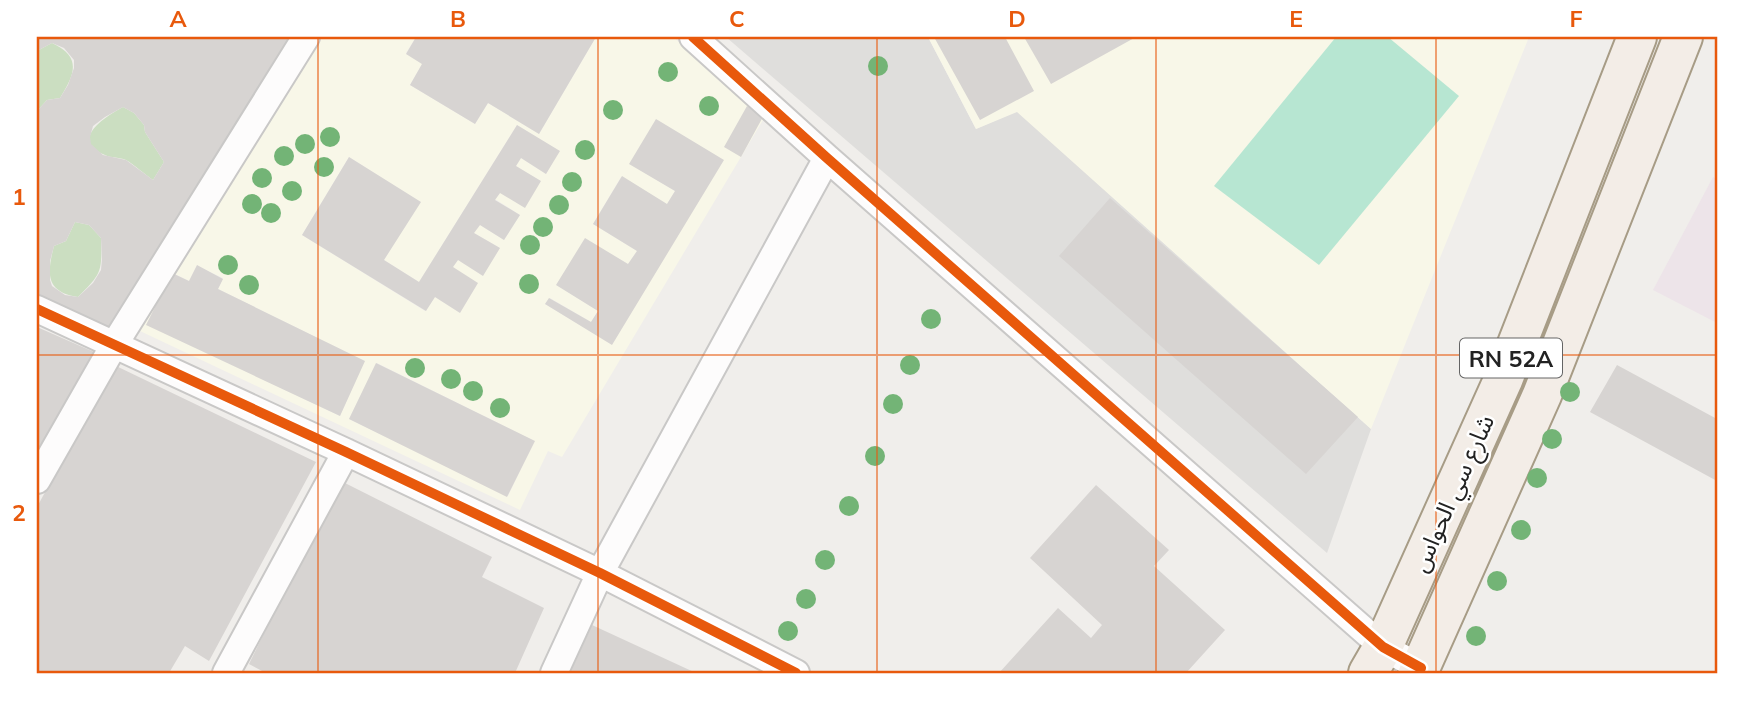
<svg xmlns="http://www.w3.org/2000/svg" width="1754" height="710" font-family="Mulish,'Noto Sans Arabic',sans-serif">
	<style>
		.residential { fill: #dfdedc }
		.industrial { fill: #ede4e9 }
		.education { fill: #f8f7e8; fill-rule: evenodd }
		.forest { fill: #cbdec1 }
		.pitch { fill: #b7e6d2 }
		.building { fill: #d7d4d2; fill-rule: evenodd }
		.lines { fill: none; stroke-linecap: round; stroke-linejoin: round }
		.street-casing { stroke: #c9c8c7; stroke-width: 30 }
		.primary-casing { stroke: #a79c86; stroke-width: 42 }
		.street { stroke: #fdfcfc; stroke-width: 26 }
		.primary { stroke: #f3ede7; stroke-width: 38 }
		.cycleway-casing { stroke: #fff; stroke-width: 15 }
		.cycleway { stroke: #e8590c; stroke-width: 10 }
		.tree { fill: #73b476 }
		.grid { fill: none; stroke: #e8590c; stroke-width: 2; stroke-opacity: 0.55 }
		.labels { text-anchor: middle; dominant-baseline: central; stroke-width: 5; stroke-linejoin: round; paint-order: stroke }
		.shield { fill: #fff; stroke: #646464; stroke-width: 2 }
		.shield-label { font-size: 23px; font-weight: bold; fill: #222 }
		.street-label { font-size: 24px; fill: #222; stroke: #fff }
		.neatline { fill: none; stroke: #e8590c; stroke-width: 2.5 }
		.grid-label { font-size: 23px; text-anchor: middle; font-weight: bold; fill: #e8590c }
	</style>
	<rect width="100%" height="100%" fill="#f0eeeb"/>
	<path class="residential" d="M 726,37 L 928,37 L 976,129 L 1017,111 L 1371,429 L 1327,553 Z"/>
	<path class="industrial" d="M 1713,177 L 1717,179 L 1717,323 L 1653,290 Z"/>
	<path class="education" d="M 314,37 L 416,37 L 406,53 L 422,64 L 410,85 L 475,124 L 488,103 L 539,134 L 596,37 L 673,37 L 766,115 L 562,457 L 548,451 L 520,510 L 140,331 L 175,259 ZM 657,120 L 723,160 L 612,344 L 545,304 L 550,298 L 591,322 L 598,311 L 557,285 L 585,239 L 628,264 L 637,251 L 593,224 L 621,177 L 667,204 L 675,191 L 630,164 ZM 517,125 L 559,151 L 546,174 L 521,158 L 516,166 L 540,181 L 500,193 L 495,199 L 520,215 L 504,240 L 480,225 L 474,233 L 500,248 L 482,275 L 458,260 L 453,267 L 459,312 L 435,297 L 425,311 L 302,235 L 349,157 L 420,202 L 384,260 L 419,282 ZM 197,266 L 223,278 L 218,289 L 364,361 L 340,416 L 147,324 L 173,273 L 189,281 ZM 377,363 L 534,441 L 508,496 L 349,419 Z
		M 928,37 L 1529,37 L 1371,429 L 1017,112 L 976,129 Z"/>
	<path class="forest" d="M 52,43 C 82,57 75,74 60,98 L 47,100 L 37,111 L 37,51 Z
		M 123,107 L 134,113 L 144,125 L 145,132 L 164,162 L 153,180 C 144,174 135,165 126,160 C 120,157 111,158 105,155 C 68,140 106,116 123,107 Z
		M 75,222 L 89,225 L 101,238 C 102,272 102,273 78,297 C 45,292 47,273 54,246 L 66,241 Z"/>
	<path class="pitch" d="M 1336,37 L 1388,37 L 1459,96 L 1319,265 L 1214,186 Z"/>
	<path class="building" d="M 37,37 L 293,37 L 103,338 L 37,307 L 37,111 L 47,100 L 60,98 L 68,85 L 74,68 L 74,60 L 64,48 L 52,43 L 37,51 ZM 123,107 L 134,113 L 144,125 L 145,132 L 164,162 L 153,180 L 126,160 L 103,155 L 91,144 L 90,137 L 93,126 L 105,117 ZM 75,222 L 89,225 L 101,238 L 102,259 L 101,270 L 93,283 L 78,297 L 65,295 L 52,286 L 50,280 L 50,261 L 54,246 L 66,241 Z
		M 416,37 L 596,37 L 539,134 L 488,103 L 475,124 L 410,85 L 422,64 L 406,54 Z
		M 934,37 L 1005,37 L 1034,91 L 980,120 Z
		M 1024,37 L 1136,37 L 1051,84 Z
		M 747,106 L 764,115 L 741,157 L 724,147 Z
		M 656,119 L 724,160 L 612,345 L 545,304 L 549,298 L 591,322 L 598,311 L 556,285 L 585,238 L 628,264 L 637,251 L 593,224 L 622,176 L 667,204 L 675,191 L 629,164 Z
		M 517,125 L 560,151 L 546,174 L 521,158 L 516,166 L 541,181 L 525,208 L 500,193 L 495,200 L 520,215 L 504,240 L 480,225 L 474,233 L 500,248 L 483,276 L 458,260 L 453,267 L 478,283 L 460,313 L 435,297 L 426,311 L 302,235 L 349,157 L 421,202 L 384,260 L 419,282 Z
		M 1110,198 L 1358,417 L 1306,474 L 1059,256 Z
		M 197,265 L 223,279 L 218,289 L 365,361 L 340,416 L 146,325 L 172,273 L 189,281 Z
		M 37,327 L 94,352 L 37,452 Z
		M 376,363 L 535,441 L 507,497 L 349,419 Z
		M 114,365 L 316,462 L 209,661 L 185,646 L 169,673 L 37,673 L 37,507 Z
		M 1617,365 L 1717,419 L 1717,481 L 1590,412 Z
		M 339,480 L 492,557 L 482,577 L 544,608 L 515,673 L 266,673 L 249,664 Z
		M 1096,485 L 1169,550 L 1154,566 L 1225,630 L 1186,673 L 999,673 L 1058,608 L 1091,638 L 1102,625 L 1030,558 Z
		M 592,625 L 696,673 L 570,673 Z"/>
	<g class="lines">
		<defs>
			<path id="street" d="M 693,37 L 827,158 L 1383,647 L 1421,668
				M 37,309 L 346,452 L 600,573 L 796,673
				M 37,480 L 114,345 L 306,37
				M 226,673 L 346,452
				M 554,673 L 600,573 L 827,158"/>
			<path id="primary" d="M 1368,673 L 1383,647 L 1503,380 L 1637,37
				M 1418,673 L 1542,395 L 1683,37"/>
		</defs>
		<use href="#street" class="street-casing"/>
		<use href="#primary" class="primary-casing"/>
		<use href="#street" class="street"/>
		<use href="#primary" class="primary"/>
		<defs>
			<path id="cycleway" d="M 693,37 L 827,158 L 1383,647 L 1421,668
				M 37,309 L 346,452 L 600,573 L 796,673"/>
		</defs>
		<use href="#cycleway" class="cycleway-casing"/>
		<use href="#cycleway" class="cycleway"/>
	</g>
	<g class="tree">
		<circle cx="878" cy="66" r="10"/>
		<circle cx="668" cy="72" r="10"/>
		<circle cx="709" cy="106" r="10"/>
		<circle cx="613" cy="110" r="10"/>
		<circle cx="330" cy="137" r="10"/>
		<circle cx="305" cy="144" r="10"/>
		<circle cx="585" cy="150" r="10"/>
		<circle cx="284" cy="156" r="10"/>
		<circle cx="324" cy="167" r="10"/>
		<circle cx="262" cy="178" r="10"/>
		<circle cx="572" cy="182" r="10"/>
		<circle cx="292" cy="191" r="10"/>
		<circle cx="252" cy="204" r="10"/>
		<circle cx="559" cy="205" r="10"/>
		<circle cx="271" cy="213" r="10"/>
		<circle cx="543" cy="227" r="10"/>
		<circle cx="530" cy="245" r="10"/>
		<circle cx="228" cy="265" r="10"/>
		<circle cx="529" cy="284" r="10"/>
		<circle cx="249" cy="285" r="10"/>
		<circle cx="931" cy="319" r="10"/>
		<circle cx="910" cy="365" r="10"/>
		<circle cx="415" cy="368" r="10"/>
		<circle cx="451" cy="379" r="10"/>
		<circle cx="473" cy="391" r="10"/>
		<circle cx="1570" cy="392" r="10"/>
		<circle cx="893" cy="404" r="10"/>
		<circle cx="500" cy="408" r="10"/>
		<circle cx="1552" cy="439" r="10"/>
		<circle cx="875" cy="456" r="10"/>
		<circle cx="1537" cy="478" r="10"/>
		<circle cx="849" cy="506" r="10"/>
		<circle cx="1521" cy="530" r="10"/>
		<circle cx="825" cy="560" r="10"/>
		<circle cx="1497" cy="581" r="10"/>
		<circle cx="806" cy="599" r="10"/>
		<circle cx="788" cy="631" r="10"/>
		<circle cx="1476" cy="636" r="10"/>
	</g>
	<path class="grid" d="M 318,37 L 318,673M 598,37 L 598,673M 877,37 L 877,673M 1156,37 L 1156,673M 1436,37 L 1436,673M 37,355 L 1717,355"/>
	<g class="labels">
		<rect class="shield" x="1460" y="338.5" width="102" height="39" rx="5"/>
		<g class="shield-label">
			<text x="1511" y="358">RN 52A</text>
		</g>
		<g class="street-label">
			<text transform="translate(1452 493) rotate(-66)">شارع سي الحواس</text>
		</g>
	</g>
	<rect width="1754" height="710" fill="none" stroke="#ffffff" stroke-width="77"/>
	<rect x="38" y="38" width="1678" height="634" class="neatline"/>
	<g class="grid-label">
		<text x="178" y="27">A</text>
		<text x="458" y="27">B</text>
		<text x="737" y="27">C</text>
		<text x="1017" y="27">D</text>
		<text x="1296" y="27">E</text>
		<text x="1576" y="27">F</text>
		<text x="19" y="205">1</text>
		<text x="19" y="521">2</text>
	</g>
</svg>
